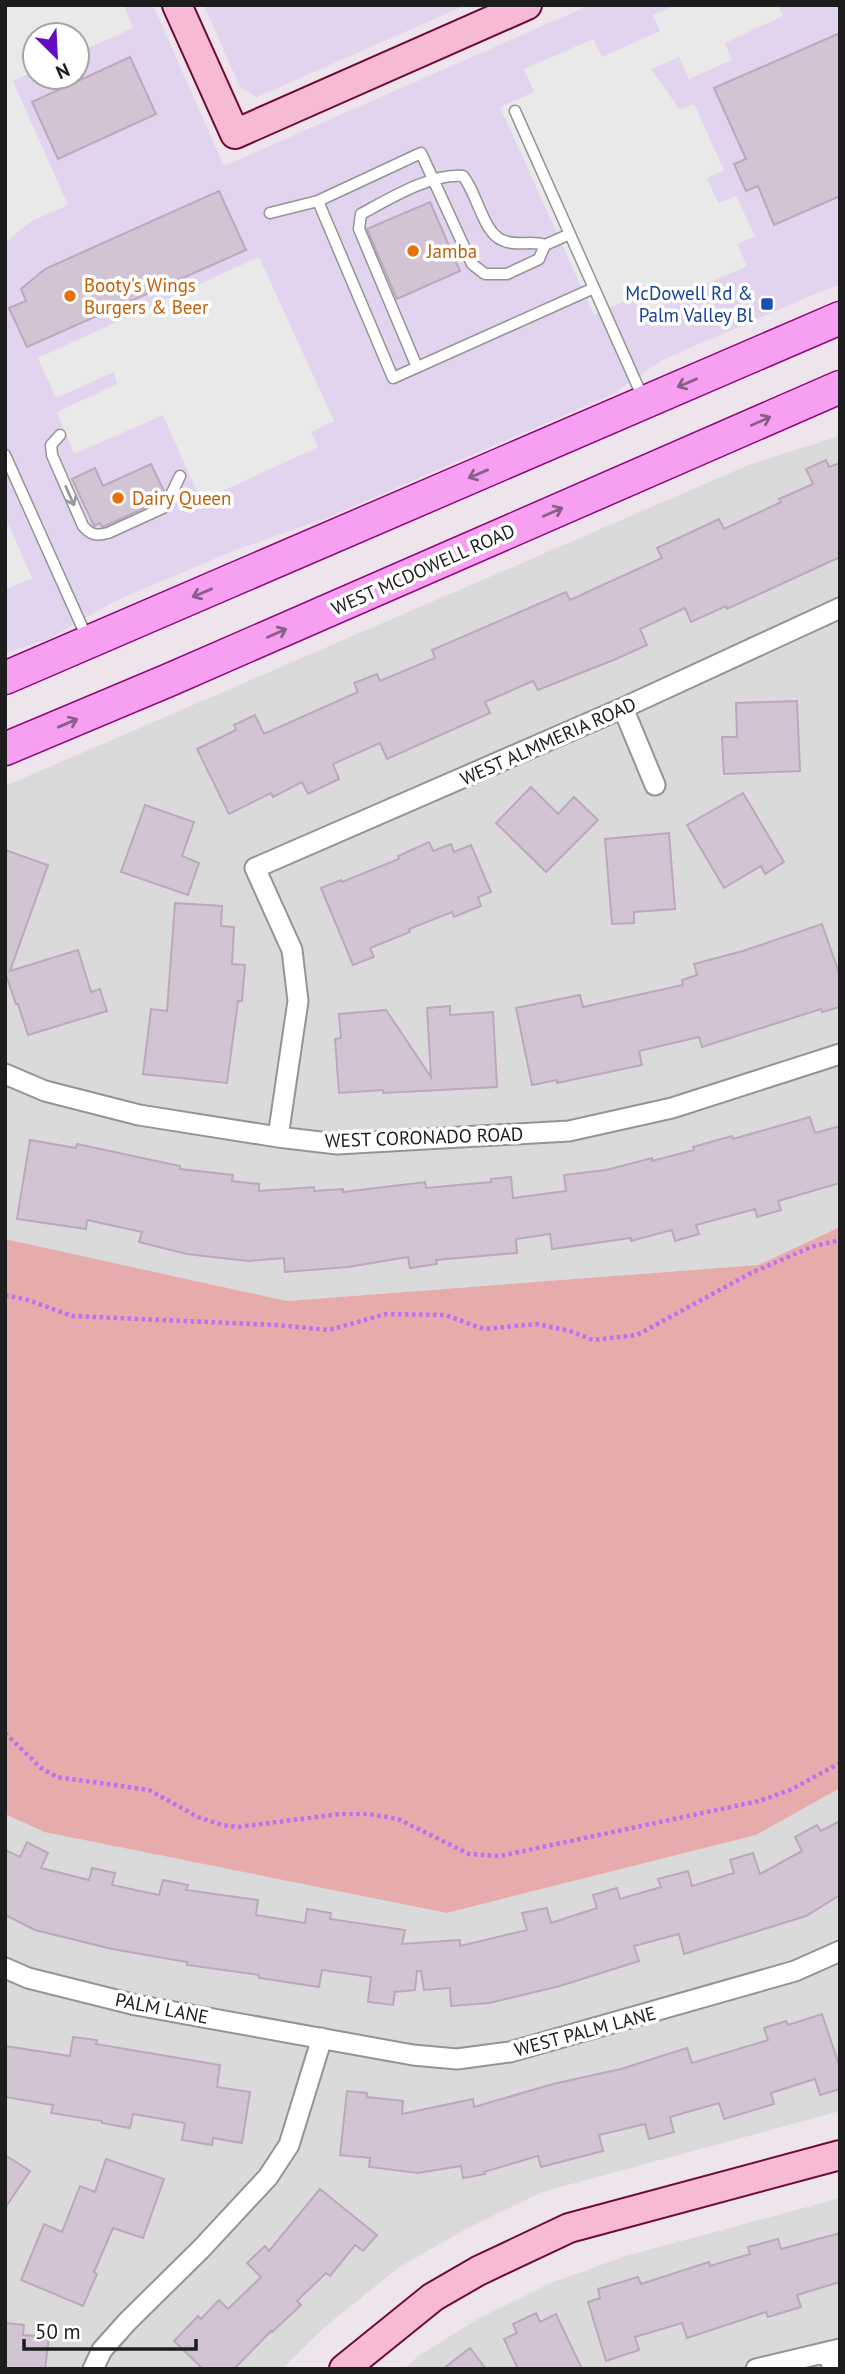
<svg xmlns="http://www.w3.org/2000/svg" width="845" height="2374" font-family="'PT Sans',sans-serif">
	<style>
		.residential { fill: #dbdadb }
		.commercial { fill: #e2d4ee; fill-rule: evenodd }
		.grass { fill: #e6acac }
		.parking { fill: #e9e9e9 }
		.building { fill: #d3c4d4; stroke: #bda7bf; stroke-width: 2 }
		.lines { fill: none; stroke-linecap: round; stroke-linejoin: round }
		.lane-casing { stroke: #949494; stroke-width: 13 }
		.street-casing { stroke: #949494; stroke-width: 23 }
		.secondary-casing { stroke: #6f0a32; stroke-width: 32 }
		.primary-casing { stroke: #90077a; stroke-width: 35 }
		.path { stroke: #be70f3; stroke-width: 4.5; stroke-dasharray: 3.5 3.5; stroke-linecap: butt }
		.lane { stroke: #fff; stroke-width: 10 }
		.street { stroke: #fff; stroke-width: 19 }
		.secondary { stroke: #f6bad5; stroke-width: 28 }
		.primary { stroke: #f7a0f2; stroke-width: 32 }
		.oneway { stroke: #8a5e88 }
		.oneway2 { stroke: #999 }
		.food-dot { fill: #e8710a; stroke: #fff; stroke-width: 2.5 }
		.transit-dot { fill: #1a4fb4; stroke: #fff; stroke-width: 2.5 }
		.labels { text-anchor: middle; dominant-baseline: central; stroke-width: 7; stroke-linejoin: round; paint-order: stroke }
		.food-label { font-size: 19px; fill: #c56008; stroke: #fff; text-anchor: start }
		.transit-label { font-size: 19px; fill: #164399; stroke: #fff; text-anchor: end }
		.street-label { font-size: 19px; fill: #1d1d1d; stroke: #fff }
	</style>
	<rect width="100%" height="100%" fill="#eee4ec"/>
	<path class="residential" d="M 840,436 L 840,1227 L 758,1265 L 287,1301 L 5,1239 L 5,786 L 751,464 Z
		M 840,1788 L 840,2111 L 542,2192 L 466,2229 L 398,2268 L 326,2326 L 282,2369 L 5,2369 L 5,1814 L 44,1832 L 447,1913 L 756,1835 Z
		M 840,2198 L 840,2369 L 404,2369 L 417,2357 L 479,2318 L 553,2282 L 626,2256 Z"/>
	<path class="commercial" d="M 5,5 L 153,5 L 224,166 L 590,5 L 840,5 L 840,285 L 824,290 L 662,360 L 613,394 L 329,517 L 233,551 L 113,602 L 49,639 L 5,653 ZM 35,35 L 77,35 L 77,77 L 35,77 Z
		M 204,5 L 466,5 L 257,97 L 240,87 Z"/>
	<path class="grass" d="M 840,1227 L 840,1788 L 756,1835 L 447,1913 L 44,1832 L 5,1814 L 5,1239 L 287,1301 L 758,1265 Z"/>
	<path class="parking" d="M 5,5 L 124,5 L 133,28 L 77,53 L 77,35 L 35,35 L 35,71 L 13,81 L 68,205 L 34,220 L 5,242 Z
		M 675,5 L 778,5 L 783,16 L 725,43 L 732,60 L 689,79 L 679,57 L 651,69 L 680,110 L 694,104 L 724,170 L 707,178 L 718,203 L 736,196 L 755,236 L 737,244 L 747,266 L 641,314 L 633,297 L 594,315 L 500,107 L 534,92 L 524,69 L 593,39 L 602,57 L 660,31 L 653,15 Z
		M 259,257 L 334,421 L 311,432 L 318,447 L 201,501 L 163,415 L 74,454 L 57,412 L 117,384 L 114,372 L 56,398 L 38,358 Z
		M 5,516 L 32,578 L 5,590 Z"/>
	<path class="building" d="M 840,33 L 840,196 L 774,225 L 758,186 L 746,191 L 734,164 L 746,159 L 714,88 Z
		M 130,57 L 156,114 L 58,159 L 32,102 Z
		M 219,191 L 246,250 L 27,347 L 9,308 L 26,301 L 21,289 L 45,269 Z
		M 430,202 L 460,271 L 397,299 L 367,229 Z
		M 826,460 L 829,467 L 840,463 L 840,557 L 727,609 L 726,606 L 691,622 L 685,608 L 640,629 L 647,645 L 616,659 L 538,690 L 533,681 L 485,702 L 490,713 L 387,759 L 380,743 L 333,764 L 339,779 L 308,794 L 302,782 L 273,797 L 271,793 L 229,814 L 197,749 L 236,730 L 234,725 L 255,715 L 264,734 L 358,692 L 354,683 L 377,674 L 380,681 L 435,658 L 432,650 L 566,592 L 570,600 L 662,558 L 657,548 L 719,519 L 724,529 L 781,502 L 779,499 L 813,484 L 806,469 Z
		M 151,464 L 164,491 L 154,495 L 158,502 L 105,526 L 102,527 L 100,523 L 94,526 L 72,479 L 95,468 L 103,486 Z
		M 797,701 L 800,771 L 724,774 L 722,737 L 737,737 L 736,703 Z
		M 531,787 L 558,814 L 574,797 L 598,820 L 546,872 L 496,823 Z
		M 743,793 L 784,862 L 765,874 L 761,866 L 724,888 L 687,825 Z
		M 145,805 L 194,822 L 182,856 L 199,863 L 188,895 L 121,872 Z
		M 669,833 L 675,909 L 634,912 L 634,923 L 612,924 L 605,839 Z
		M 429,842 L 433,851 L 451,844 L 454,852 L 471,845 L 491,892 L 478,897 L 481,906 L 454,917 L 452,912 L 409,929 L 410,932 L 370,948 L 374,957 L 353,965 L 321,888 L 341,880 L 342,882 L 399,859 L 398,856 Z
		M 5,850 L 48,865 L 10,971 L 78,950 L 91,992 L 100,989 L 107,1011 L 28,1035 L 18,1004 L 16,1004 L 7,978 L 5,978 Z
		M 175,903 L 222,906 L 221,926 L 234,927 L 232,964 L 245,965 L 242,1001 L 238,1001 L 227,1083 L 143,1074 L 151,1009 L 167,1011 Z
		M 822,924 L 840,976 L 840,1007 L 822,1012 L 821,1009 L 702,1047 L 699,1037 L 639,1051 L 642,1065 L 557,1083 L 557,1080 L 532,1085 L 516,1008 L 580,995 L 583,1007 L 683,985 L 682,980 L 697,975 L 694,964 L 743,951 Z
		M 450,1006 L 450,1015 L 493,1012 L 497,1087 L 383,1093 L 383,1090 L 339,1093 L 335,1039 L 341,1038 L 339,1014 L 386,1010 L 431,1077 L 427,1008 Z
		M 810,1117 L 815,1133 L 840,1126 L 840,1183 L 778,1201 L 781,1210 L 757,1217 L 755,1209 L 696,1225 L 699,1234 L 675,1241 L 672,1230 L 631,1241 L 631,1238 L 552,1249 L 550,1234 L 516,1239 L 517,1253 L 436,1260 L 437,1264 L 410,1268 L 408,1257 L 348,1267 L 285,1272 L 284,1258 L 248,1261 L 187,1254 L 139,1242 L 142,1232 L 87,1220 L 86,1229 L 17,1219 L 30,1140 L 76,1148 L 77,1144 L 180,1166 L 180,1169 L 233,1175 L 232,1181 L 259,1184 L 259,1191 L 314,1187 L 314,1191 L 343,1189 L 343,1192 L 425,1182 L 426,1188 L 491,1182 L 491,1179 L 511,1177 L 513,1198 L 566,1191 L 564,1175 L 606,1170 L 652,1158 L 652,1161 L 694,1150 L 693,1147 L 732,1136 L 733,1139 Z
		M 840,1821 L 840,1895 L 806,1916 L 684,1954 L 679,1934 L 634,1946 L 639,1961 L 560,1986 L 489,2003 L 451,2006 L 450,1988 L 424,1990 L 421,1971 L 417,1971 L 415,1990 L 395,1992 L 393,2005 L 368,2002 L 371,1977 L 322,1970 L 319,1987 L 259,1978 L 259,1975 L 187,1965 L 187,1962 L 112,1949 L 35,1930 L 5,1915 L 5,1850 L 20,1857 L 27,1842 L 48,1853 L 41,1868 L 89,1880 L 92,1868 L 115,1873 L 112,1885 L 159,1895 L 163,1880 L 188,1885 L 186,1890 L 258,1900 L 256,1915 L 305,1923 L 307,1909 L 331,1913 L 330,1919 L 405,1930 L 402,1944 L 460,1940 L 460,1946 L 527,1930 L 522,1913 L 547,1908 L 551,1923 L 597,1908 L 593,1895 L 617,1888 L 620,1899 L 661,1887 L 658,1879 L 688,1871 L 692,1886 L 734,1873 L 730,1860 L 753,1853 L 760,1874 L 802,1851 L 795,1837 L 817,1825 L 821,1831 Z
		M 822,2014 L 840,2068 L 840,2089 L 820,2095 L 815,2079 L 771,2093 L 774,2104 L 724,2119 L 719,2103 L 670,2117 L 674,2132 L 649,2139 L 645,2124 L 599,2135 L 603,2151 L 541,2167 L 538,2156 L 484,2172 L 485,2174 L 463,2178 L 461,2166 L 418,2173 L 369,2167 L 370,2158 L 340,2155 L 347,2091 L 367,2093 L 367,2097 L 403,2101 L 402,2114 L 473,2099 L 474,2107 L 553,2084 L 621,2069 L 687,2048 L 692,2063 L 768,2040 L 764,2028 L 786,2021 L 788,2025 Z
		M 73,2037 L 97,2040 L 96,2044 L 220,2065 L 217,2087 L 250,2092 L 242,2143 L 213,2138 L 212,2145 L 182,2140 L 185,2123 L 133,2114 L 130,2128 L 102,2123 L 102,2121 L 51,2113 L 53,2105 L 5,2097 L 5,2046 L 70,2056 Z
		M 5,2155 L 30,2171 L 5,2208 Z
		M 106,2159 L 164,2179 L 143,2238 L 113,2228 L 94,2272 L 97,2274 L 83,2306 L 21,2280 L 44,2224 L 62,2232 L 80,2186 L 95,2192 Z
		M 320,2189 L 377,2235 L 363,2251 L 355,2245 L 330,2276 L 326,2273 L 297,2301 L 301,2305 L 272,2332 L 271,2331 L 234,2369 L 203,2369 L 174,2341 L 198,2316 L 201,2319 L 219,2300 L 228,2309 L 261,2277 L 247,2263 L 265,2246 L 269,2251 Z
		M 840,2233 L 840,2282 L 797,2295 L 801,2307 L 768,2317 L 766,2312 L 687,2338 L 682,2323 L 635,2337 L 639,2350 L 606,2361 L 588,2302 L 600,2298 L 598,2289 L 638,2277 L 641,2284 L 709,2262 L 710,2266 L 750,2254 L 748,2247 L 778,2239 L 781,2249 Z
		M 536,2313 L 540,2322 L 556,2314 L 582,2369 L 518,2369 L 504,2339 L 517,2333 L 513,2324 Z
		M 5,2323 L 24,2325 L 23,2335 L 49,2337 L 45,2369 L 5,2369 Z
		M 470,2348 L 486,2369 L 443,2369 Z"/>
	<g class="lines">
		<defs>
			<path id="lane" d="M 515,111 L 643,398
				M 270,213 L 318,201
				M 570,234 L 545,245 L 539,259 L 507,274 L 485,274 L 472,264 L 421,153 L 318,201 L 393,378 L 594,288
				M 417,367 L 359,229 L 361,214 C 389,199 431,173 463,176 C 477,193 483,232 502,240 C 516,247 531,240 545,245
				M 60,435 L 51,445 L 52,455 L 83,526 C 91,535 96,536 108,533 L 165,507 L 180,476
				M 5,455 L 88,640"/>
			<path id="street" d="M 623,708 L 655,785
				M 5,1074 L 45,1091 L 139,1115 L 278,1137 L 337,1144 L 569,1131 L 672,1108 L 840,1054
				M 278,1137 L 298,1001 L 292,950 L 255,868 L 623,708 L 840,608
				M 5,1968 L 28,1978 L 136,2005 L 413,2055 L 457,2059 L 510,2052 L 795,1971 L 840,1951
				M 828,2352 L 833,2369
				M 93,2369 L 102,2350 L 127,2322 L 202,2248 L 268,2177 L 289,2145 L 322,2038
				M 756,2369 L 840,2349"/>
			<path id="secondary" d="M 177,5 L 235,134 L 527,5
				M 344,2369 L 433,2297 L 478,2271 L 569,2228 L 840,2155"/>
			<path id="primary" d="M 5,678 L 840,318
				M 5,749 L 169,680 L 840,387"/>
		</defs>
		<use href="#lane" class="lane-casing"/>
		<use href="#street" class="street-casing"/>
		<use href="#secondary" class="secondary-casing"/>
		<use href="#primary" class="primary-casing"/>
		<path class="path" d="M 5,1295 L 28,1300 L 72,1316 L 276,1325 L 329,1330 L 386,1314 L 445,1315 L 484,1329 L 536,1324 L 570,1331 L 593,1340 L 637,1335 L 751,1273 L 811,1247 L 840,1240
			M 5,1733 L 41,1768 L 57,1777 L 149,1790 L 198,1817 L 222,1825 L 238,1827 L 340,1814 L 368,1814 L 398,1819 L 469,1854 L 500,1856 L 759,1801 L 790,1790 L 840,1763"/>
		<use href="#lane" class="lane"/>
		<use href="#street" class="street"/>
		<use href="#secondary" class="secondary"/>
		<use href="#primary" class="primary"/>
	</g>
	<defs><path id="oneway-shaft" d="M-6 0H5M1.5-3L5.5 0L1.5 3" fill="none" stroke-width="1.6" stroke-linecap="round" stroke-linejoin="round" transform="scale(1.75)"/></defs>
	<g class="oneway">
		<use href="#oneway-shaft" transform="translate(687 383) rotate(157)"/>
		<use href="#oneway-shaft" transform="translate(761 421) rotate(-24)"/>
		<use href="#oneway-shaft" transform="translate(478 474) rotate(157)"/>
		<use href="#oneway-shaft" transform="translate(553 512) rotate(-24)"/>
		<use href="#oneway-shaft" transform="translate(202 593) rotate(157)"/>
		<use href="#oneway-shaft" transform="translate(277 633) rotate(-24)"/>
		<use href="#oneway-shaft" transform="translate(68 723) rotate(-23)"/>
	</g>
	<use class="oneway2" href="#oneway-shaft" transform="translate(70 496) rotate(66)"/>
	<g class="food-dot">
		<circle cx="413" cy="251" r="7"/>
		<circle cx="70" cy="296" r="7"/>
		<circle cx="118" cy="498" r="7"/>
	</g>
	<rect class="transit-dot" x="760" y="297" width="14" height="14" rx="3.5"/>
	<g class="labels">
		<g class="food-label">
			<text x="427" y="251">Jamba</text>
			<text x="84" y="285">Booty's Wings<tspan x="84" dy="22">Burgers &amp; Beer</tspan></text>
			<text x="132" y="498">Dairy Queen</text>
		</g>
		<g class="transit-label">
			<text x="753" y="293">McDowell Rd &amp;<tspan x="753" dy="22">Palm Valley Bl</tspan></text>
		</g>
		<g class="street-label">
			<text transform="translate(423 569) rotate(-24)">WEST MCDOWELL ROAD</text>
			<text transform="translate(548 741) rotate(-24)">WEST ALMMERIA ROAD</text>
			<text transform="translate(424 1137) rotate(-2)">WEST CORONADO ROAD</text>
			<text transform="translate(162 2008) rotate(11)">PALM LANE</text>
			<text transform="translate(585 2031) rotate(-15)">WEST PALM LANE</text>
		</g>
	</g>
	<rect width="845" height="2374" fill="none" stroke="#1d1d1d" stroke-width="14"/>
	<g transform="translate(56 56) rotate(156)"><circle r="33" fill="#ffffff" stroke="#a5a5a5" stroke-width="2"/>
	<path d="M0-5L12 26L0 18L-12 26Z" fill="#640ac1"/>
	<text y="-10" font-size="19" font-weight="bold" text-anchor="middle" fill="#1d1d1d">N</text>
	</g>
	<path d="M24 2339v10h172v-10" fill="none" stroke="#1d1d1d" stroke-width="3.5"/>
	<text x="35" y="2339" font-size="21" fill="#1d1d1d" stroke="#ffffff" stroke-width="5" paint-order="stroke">50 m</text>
</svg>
